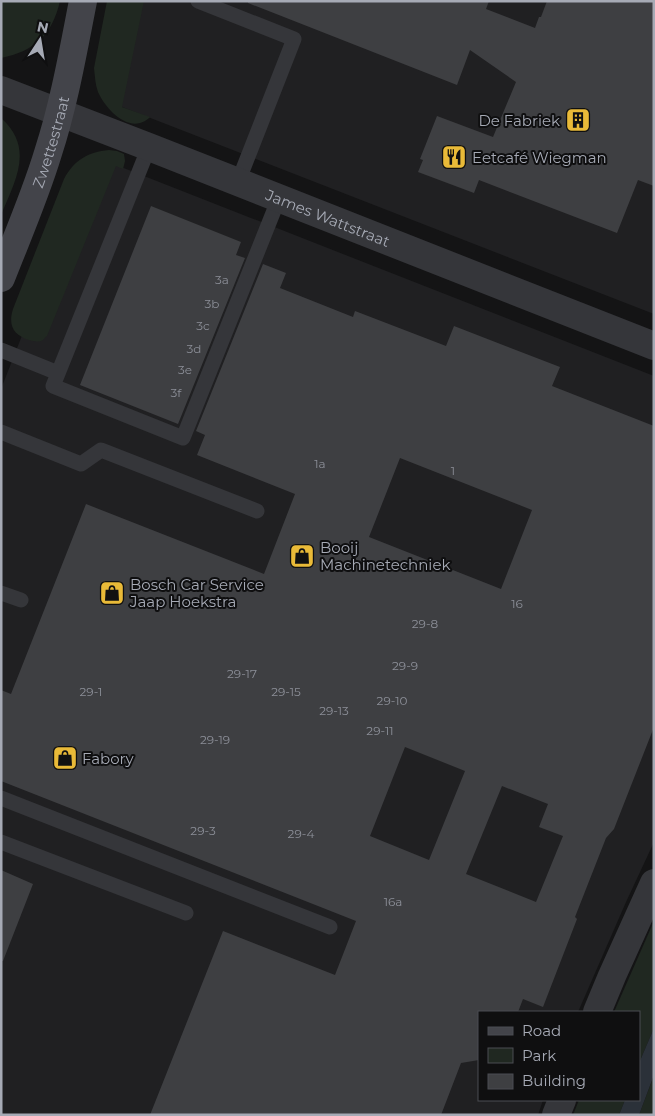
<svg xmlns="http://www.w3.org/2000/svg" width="655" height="1116" font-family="Montserrat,sans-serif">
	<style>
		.built { fill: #202022 }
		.green { fill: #202821 }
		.water { fill: #2b3139 }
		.building { fill: #3e3f42; fill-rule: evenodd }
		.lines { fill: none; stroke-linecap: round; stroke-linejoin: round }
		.lane { stroke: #35363a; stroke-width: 15 }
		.street { stroke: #35363a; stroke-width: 28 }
		.secondary { stroke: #43444a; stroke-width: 28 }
		.labels { text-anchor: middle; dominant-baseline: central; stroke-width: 4; stroke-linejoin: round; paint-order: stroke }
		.number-label { font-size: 12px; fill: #8c8f98 }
		.poi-label { font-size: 15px; fill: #a6aab5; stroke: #0f0f10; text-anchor: start }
		.street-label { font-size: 15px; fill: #a6aab5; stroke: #0f0f10 }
	</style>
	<rect width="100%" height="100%" fill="#141415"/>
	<path class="built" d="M 138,1 L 654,1 L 654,314 L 117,105 Z
		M 116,165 L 654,376 L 654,842 L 626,902 L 578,1012 L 479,1012 L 479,1100 L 543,1100 L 538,1115 L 1,1115 L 1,389 L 82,183 Z"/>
	<path class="green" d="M 1,1 L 60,1 C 52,35 35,51 1,58 Z
		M 107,1 L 144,1 L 122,107 L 150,117 C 131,136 106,110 98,92 C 95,84 95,76 94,68 Z
		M 1,118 C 35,148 15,181 1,215 Z
		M 109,150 L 117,151 L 124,154 L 125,161 L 123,169 L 116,166 L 47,336 C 45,337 44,340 41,341 C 38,342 32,341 29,340 C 13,335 8,325 13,309 L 64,179 C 74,160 88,152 109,150 Z
		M 654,921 L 654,1028 L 639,1063 L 639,1012 L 614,1012 Z
		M 654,1075 L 654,1115 L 639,1115 L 653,1078 Z
		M 579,1100 L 625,1100 L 619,1115 L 573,1115 Z"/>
	<path class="water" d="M 654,1028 L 654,1075 L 639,1115 L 619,1115 L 625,1100 L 639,1100 L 639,1063 Z"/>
	<path class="building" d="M 248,1 L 489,1 L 486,9 L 535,28 L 539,17 L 541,17 L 547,1 L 654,1 L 654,186 L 638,180 L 617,233 L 479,180 L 474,193 L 418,172 L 423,160 L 420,159 L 437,116 L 493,137 L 516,82 L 470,50 L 457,85 L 248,3 Z
		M 151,206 L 241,242 L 236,255 L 245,258 L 178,424 L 80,385 Z
		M 263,264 L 286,273 L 280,288 L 353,317 L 355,311 L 446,346 L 454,326 L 560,367 L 552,386 L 654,426 L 654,727 L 614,829 L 606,838 L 575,917 L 577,919 L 543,1007 L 523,999 L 518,1012 L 479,1012 L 479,1060 L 461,1063 L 441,1115 L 150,1115 L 223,931 L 335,975 L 356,921 L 1,781 L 1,690 L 11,694 L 86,504 L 264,574 L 295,494 L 197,455 L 205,435 L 196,431 ZM 400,458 L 532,510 L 501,589 L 369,537 ZM 405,747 L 465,771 L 429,860 L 370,836 ZM 502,786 L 548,804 L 539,827 L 563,836 L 536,902 L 466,874 Z
		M 1,870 L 33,884 L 3,961 L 1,961 Z"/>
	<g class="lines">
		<path class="lane" d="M 198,1 L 294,39 L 238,182
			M 149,147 L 53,386 L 183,438 L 279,198
			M 1,350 L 58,373
			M 1,432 L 81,464 L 101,450 L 257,511
			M 1,593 L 21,600
			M 1,798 L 330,927
			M 1,842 L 186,913"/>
		<g class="street">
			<path id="s1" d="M 1,90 L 149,147 L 654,346"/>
			<path d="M 597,1012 L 612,976 L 654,883"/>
			<path d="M 556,1115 L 562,1100"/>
		</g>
		<path class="secondary" id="s2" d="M 1,278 C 17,237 35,196 48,153 C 64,104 73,52 83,1"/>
	</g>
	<defs>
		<symbol id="building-square" viewBox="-11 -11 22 22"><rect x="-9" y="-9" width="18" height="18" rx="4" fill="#e9ba38" stroke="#0f0f10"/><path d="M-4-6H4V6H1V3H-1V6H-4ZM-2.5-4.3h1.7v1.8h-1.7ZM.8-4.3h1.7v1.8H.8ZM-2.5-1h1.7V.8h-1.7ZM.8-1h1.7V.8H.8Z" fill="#111"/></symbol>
		<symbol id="restaurant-square" viewBox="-11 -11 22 22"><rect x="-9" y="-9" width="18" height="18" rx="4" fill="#e9ba38" stroke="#0f0f10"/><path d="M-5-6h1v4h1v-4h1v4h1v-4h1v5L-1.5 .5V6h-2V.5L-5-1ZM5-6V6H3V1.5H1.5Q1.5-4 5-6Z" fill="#111"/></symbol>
		<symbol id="shop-square" viewBox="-11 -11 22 22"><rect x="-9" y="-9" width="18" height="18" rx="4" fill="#e9ba38" stroke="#0f0f10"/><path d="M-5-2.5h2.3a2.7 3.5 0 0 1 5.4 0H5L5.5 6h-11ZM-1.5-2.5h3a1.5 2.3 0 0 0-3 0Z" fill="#111"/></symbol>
	</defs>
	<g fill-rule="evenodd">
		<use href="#building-square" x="564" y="106" width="28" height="28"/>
		<use href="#restaurant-square" x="440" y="143" width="28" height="28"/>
		<use href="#shop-square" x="288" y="542" width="28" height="28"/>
		<use href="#shop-square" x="98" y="579" width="28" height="28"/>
		<use href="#shop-square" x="51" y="744" width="28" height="28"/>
	</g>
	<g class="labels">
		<g class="number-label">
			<text x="222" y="279">3a</text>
			<text x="212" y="303">3b</text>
			<text x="203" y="325">3c</text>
			<text x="194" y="348">3d</text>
			<text x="185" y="369">3e</text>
			<text x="176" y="392">3f</text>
			<text x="320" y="463">1a</text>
			<text x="453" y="470">1</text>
			<text x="517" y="603">16</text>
			<text x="425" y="623">29-8</text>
			<text x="405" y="665">29-9</text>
			<text x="242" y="673">29-17</text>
			<text x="91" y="691">29-1</text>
			<text x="286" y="691">29-15</text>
			<text x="392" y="700">29-10</text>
			<text x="334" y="710">29-13</text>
			<text x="380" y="730">29-11</text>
			<text x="215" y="739">29-19</text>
			<text x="203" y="830">29-3</text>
			<text x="301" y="833">29-4</text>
			<text x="393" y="901">16a</text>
		</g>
		<g class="poi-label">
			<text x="560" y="120" text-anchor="end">De Fabriek</text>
			<text x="472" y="157">Eetcafé Wiegman</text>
			<text x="320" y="547">Booij<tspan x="320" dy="17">Machinetechniek</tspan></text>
			<text x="130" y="584">Bosch Car Service<tspan x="130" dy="17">Jaap Hoekstra</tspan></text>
			<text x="82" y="758">Fabory</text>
		</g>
		<g class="street-label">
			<text stroke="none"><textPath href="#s2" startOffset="145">Zwettestraat</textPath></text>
			<text stroke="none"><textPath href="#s1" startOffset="351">James Wattstraat</textPath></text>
		</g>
	</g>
	<rect width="655" height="1116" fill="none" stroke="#a6aab5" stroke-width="5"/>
	<rect x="478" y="1011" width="162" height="90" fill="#0f0f10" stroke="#4b4d52"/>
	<rect x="488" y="1027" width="25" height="8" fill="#43444a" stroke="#4b4d52"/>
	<text x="522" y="1036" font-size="15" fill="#a6aab5">Road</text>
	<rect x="488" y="1048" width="25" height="15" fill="#202821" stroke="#4b4d52"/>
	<text x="522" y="1061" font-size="15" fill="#a6aab5">Park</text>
	<rect x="488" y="1074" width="25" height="15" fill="#3e3f42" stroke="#4b4d52"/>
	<text x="522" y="1086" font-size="15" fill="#a6aab5">Building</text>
	<g transform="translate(40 40) rotate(12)" stroke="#0f0f10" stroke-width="4" paint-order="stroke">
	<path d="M0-4L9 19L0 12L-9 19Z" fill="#a6aab5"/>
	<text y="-8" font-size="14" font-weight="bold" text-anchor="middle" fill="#a6aab5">N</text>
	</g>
</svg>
